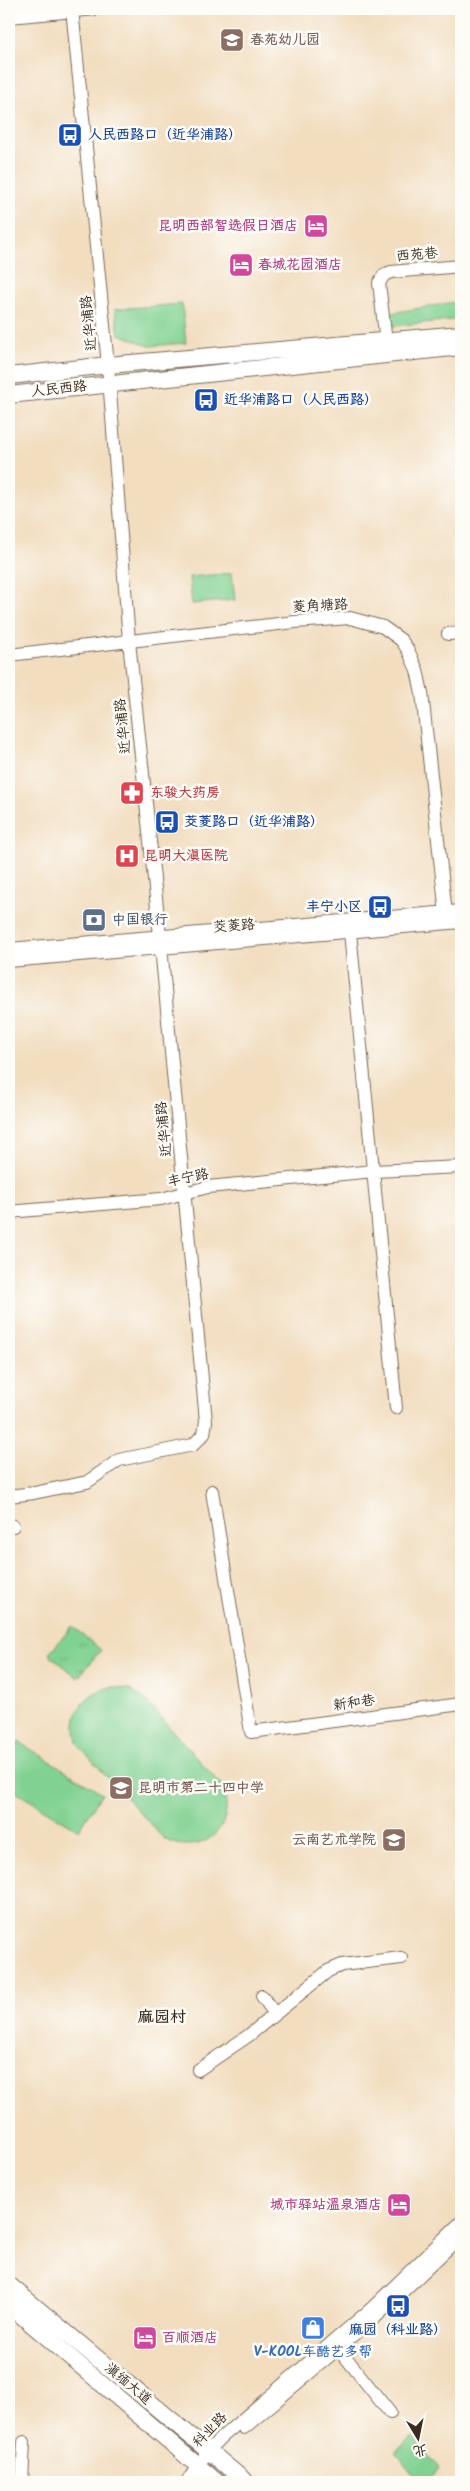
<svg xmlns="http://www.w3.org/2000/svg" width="470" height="2491" font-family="Kalam,'LXGW WenKai TC',sans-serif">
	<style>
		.grass { fill: url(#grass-tufts); stroke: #5e7e58 }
		.green { fill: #81d292; stroke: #5e7e58 }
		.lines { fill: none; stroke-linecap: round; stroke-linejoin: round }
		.minor-casing { stroke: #7b6956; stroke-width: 14 }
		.major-casing { stroke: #7b6956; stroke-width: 18 }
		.minor { stroke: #fff; stroke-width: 12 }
		.major { stroke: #fff; stroke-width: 16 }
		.labels { text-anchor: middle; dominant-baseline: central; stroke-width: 5; stroke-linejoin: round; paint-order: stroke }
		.education-label { font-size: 14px; font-weight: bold; fill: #785e54; stroke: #fdfcf7; text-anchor: start }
		.transit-label { font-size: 14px; font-weight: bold; fill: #164399; stroke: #fdfcf7; text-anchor: start }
		.hotel-label { font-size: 14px; font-weight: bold; fill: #b23c85; stroke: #fdfcf7; text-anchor: end }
		.street-label { font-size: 14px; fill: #3b2a1e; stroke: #fdfcf7 }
		.health-label { font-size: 14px; font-weight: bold; fill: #be3a42; stroke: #fdfcf7; text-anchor: start }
		.service-label { font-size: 14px; font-weight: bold; fill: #4e5e75; stroke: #fdfcf7; text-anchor: start }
		.shop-label { font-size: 14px; font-weight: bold; fill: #366cbe; stroke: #fdfcf7 }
		.quarter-label { font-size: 16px; font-weight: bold; fill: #3b2a1e; stroke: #fdfcf7 }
	</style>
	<defs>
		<pattern id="grass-tufts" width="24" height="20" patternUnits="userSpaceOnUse" patternTransform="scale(1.25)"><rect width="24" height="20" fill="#81d292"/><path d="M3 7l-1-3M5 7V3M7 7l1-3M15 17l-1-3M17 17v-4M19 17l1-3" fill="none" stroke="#70b47d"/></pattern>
	</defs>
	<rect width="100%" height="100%" fill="#fdfcf7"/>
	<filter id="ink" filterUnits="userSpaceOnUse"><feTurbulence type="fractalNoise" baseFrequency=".02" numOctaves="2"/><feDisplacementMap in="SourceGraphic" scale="10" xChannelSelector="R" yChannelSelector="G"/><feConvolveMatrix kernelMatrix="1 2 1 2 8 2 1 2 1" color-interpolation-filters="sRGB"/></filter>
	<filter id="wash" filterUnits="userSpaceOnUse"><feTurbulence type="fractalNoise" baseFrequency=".0096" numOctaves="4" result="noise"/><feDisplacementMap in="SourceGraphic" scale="20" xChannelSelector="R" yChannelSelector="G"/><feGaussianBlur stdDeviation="1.12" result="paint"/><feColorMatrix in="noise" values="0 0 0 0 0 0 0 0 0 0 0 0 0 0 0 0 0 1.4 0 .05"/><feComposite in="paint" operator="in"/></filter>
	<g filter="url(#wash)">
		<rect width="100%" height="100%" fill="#f2ddbf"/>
		<path class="grass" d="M 72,1626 L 101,1650 L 78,1678 L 49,1654 Z"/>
		<path class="green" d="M 461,301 L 461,319 L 393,326 L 391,313 Z
			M 182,304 L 186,343 L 149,346 L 119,334 L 115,309 Z
			M 232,573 L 235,600 L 192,604 L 189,577 Z
			M 112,1687 L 129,1689 L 144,1699 L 222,1786 C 239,1827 202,1859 164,1839 L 79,1746 C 67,1718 82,1692 112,1687 Z
			M 19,1742 L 102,1793 L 79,1830 L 9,1788 L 9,1759 Z
			M 412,2437 L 440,2468 L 424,2482 L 420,2482 L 395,2453 Z"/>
	</g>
	<g filter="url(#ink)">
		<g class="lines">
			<defs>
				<path id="minor" d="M 9,17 L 96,9
					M 386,342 L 379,283 L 384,275 L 391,272 L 461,266
					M 448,634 L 461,633
					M 9,655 L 295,622 L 350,618 L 383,627 L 401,640 L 408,650 L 417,670 L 422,693 L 447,923
					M 350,932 L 396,1408
					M 9,949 L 461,911
					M 9,961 L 461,922
					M 9,1212 L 161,1199 L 208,1187 L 374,1171 L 461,1167
					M 212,1491 L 251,1732 L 461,1704
					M 9,1496 L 34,1493 L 87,1482 L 119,1460 L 193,1445 L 204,1434 L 206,1421 L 160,936 L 129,641 L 108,365 L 72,9
					M 9,1524 L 13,1526
					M 262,1996 L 275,2014
					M 198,2070 L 248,2036 L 328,1971 L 342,1965 L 401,1958
					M 339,2349 L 390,2413
					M 244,2428 L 378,2315 L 461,2236
					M 22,2482 L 24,2442
					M 187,2482 L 208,2451 L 222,2437 L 372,2308 L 461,2222"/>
				<path id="major" d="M 9,376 L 108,365 L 461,334
					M 9,395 L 461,347
					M 9,2285 L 246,2482
					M 9,2305 L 217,2482"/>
			</defs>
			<use href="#minor" class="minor-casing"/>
			<use href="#major" class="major-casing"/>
			<use href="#minor" class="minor"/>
			<use href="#major" class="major"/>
		</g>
	</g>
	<defs>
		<symbol id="school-square" viewBox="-11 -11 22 22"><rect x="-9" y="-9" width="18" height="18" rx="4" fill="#8d6e63" stroke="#fdfcf7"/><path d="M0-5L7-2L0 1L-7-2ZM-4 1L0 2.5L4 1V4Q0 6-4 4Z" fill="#fff"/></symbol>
		<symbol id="bus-square" viewBox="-11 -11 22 22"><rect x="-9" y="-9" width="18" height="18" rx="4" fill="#1a4fb4" stroke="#fdfcf7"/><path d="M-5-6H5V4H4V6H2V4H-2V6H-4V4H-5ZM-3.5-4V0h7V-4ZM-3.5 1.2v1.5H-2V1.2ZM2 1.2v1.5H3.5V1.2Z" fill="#fff"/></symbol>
		<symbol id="hotel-square" viewBox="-11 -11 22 22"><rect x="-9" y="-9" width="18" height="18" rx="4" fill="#d1479c" stroke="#fdfcf7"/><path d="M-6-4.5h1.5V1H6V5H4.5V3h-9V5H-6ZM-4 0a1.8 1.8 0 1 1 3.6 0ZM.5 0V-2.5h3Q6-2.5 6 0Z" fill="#fff"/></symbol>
		<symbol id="pharmacy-square" viewBox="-11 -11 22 22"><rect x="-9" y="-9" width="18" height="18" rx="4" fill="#e0444e" stroke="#fdfcf7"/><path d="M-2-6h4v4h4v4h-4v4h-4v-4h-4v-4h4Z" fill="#fff"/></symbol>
		<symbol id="hospital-square" viewBox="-11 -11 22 22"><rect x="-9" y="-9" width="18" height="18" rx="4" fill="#e0444e" stroke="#fdfcf7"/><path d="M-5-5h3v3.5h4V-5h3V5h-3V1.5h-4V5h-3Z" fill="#fff"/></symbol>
		<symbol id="bank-square" viewBox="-11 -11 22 22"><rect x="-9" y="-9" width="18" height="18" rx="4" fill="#5c6f8a" stroke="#fdfcf7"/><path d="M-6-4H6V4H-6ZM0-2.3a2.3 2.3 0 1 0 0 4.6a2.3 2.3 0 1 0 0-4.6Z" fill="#fff"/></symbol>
		<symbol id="university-square" viewBox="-11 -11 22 22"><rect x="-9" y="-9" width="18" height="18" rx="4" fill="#8d6e63" stroke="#fdfcf7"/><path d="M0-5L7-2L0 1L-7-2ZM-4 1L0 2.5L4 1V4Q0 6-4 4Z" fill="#fff"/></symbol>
		<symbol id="shop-square" viewBox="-11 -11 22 22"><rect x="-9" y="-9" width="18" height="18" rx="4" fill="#3f7fe0" stroke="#fdfcf7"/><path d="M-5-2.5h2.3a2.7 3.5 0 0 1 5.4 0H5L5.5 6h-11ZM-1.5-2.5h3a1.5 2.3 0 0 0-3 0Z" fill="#fff"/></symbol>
	</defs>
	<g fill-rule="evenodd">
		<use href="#school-square" x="218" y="26" width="28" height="28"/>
		<use href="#bus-square" x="56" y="121" width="28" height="28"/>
		<use href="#hotel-square" x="302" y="212" width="28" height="28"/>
		<use href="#hotel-square" x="227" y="251" width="28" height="28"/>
		<use href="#bus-square" x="192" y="386" width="28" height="28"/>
		<use href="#pharmacy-square" x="118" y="779" width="28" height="28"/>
		<use href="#bus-square" x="153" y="808" width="28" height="28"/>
		<use href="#hospital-square" x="113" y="842" width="28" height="28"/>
		<use href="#bus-square" x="366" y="893" width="28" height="28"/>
		<use href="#bank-square" x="80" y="906" width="28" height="28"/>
		<use href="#school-square" x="107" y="1774" width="28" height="28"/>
		<use href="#university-square" x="380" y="1826" width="28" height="28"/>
		<use href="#hotel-square" x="385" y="2191" width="28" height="28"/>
		<use href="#bus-square" x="384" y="2292" width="28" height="28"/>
		<use href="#shop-square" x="299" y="2314" width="28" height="28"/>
		<use href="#hotel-square" x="131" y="2324" width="28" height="28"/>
	</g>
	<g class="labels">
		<g class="education-label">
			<text x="250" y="40">春苑幼儿园</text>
			<text x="138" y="1788">昆明市第二十四中学</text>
			<text x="376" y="1840" text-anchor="end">云南艺术学院</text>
		</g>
		<g class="transit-label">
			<text x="88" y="135">人民西路口（近华浦路）</text>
			<text x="224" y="400">近华浦路口（人民西路）</text>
			<text x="184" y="822">茭菱路口（近华浦路）</text>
			<text x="362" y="907" text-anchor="end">丰宁小区</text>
			<text x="398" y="2330" text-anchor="middle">麻园（科业路）</text>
		</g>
		<g class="hotel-label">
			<text x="298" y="226">昆明西部智选假日酒店</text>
			<text x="258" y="265" text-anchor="start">春城花园酒店</text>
			<text x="382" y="2205">城市驿站温泉酒店</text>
			<text x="162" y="2338" text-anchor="start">百顺酒店</text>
		</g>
		<g class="street-label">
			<text transform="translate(417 255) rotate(-5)">西苑巷</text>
			<text transform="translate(89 323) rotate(-96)">近华浦路</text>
			<text transform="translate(59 389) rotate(-6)">人民西路</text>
			<text transform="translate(320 606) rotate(-3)">菱角塘路</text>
			<text transform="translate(123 726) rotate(-96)">近华浦路</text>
			<text transform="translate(234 926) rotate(-4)">茭菱路</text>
			<text transform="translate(164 1129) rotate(-96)">近华浦路</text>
			<text transform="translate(188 1178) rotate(-12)">丰宁路</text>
			<text transform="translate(354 1703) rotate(-8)">新和巷</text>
			<text transform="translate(128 2384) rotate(40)">滇缅大道</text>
			<text transform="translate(210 2430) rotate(-46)">科业路</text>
		</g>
		<g class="health-label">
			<text x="150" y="793">东骏大药房</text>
			<text x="144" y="856">昆明大滇医院</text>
		</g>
		<g class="service-label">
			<text x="112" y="920">中国银行</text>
		</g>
		<g class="shop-label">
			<text x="313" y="2352">V-KOOL车酷艺多帮</text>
		</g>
		<g class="quarter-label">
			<text x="162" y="2017">麻园村</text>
		</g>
	</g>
	<rect width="470" height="2491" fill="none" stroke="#fdfcf7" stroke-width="30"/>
	<g transform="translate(418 2438) rotate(170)" stroke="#fdfcf7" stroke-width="4" paint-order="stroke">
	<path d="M0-4L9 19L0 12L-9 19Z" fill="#3b2a1e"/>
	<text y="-8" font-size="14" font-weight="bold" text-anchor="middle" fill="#3b2a1e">北</text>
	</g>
</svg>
